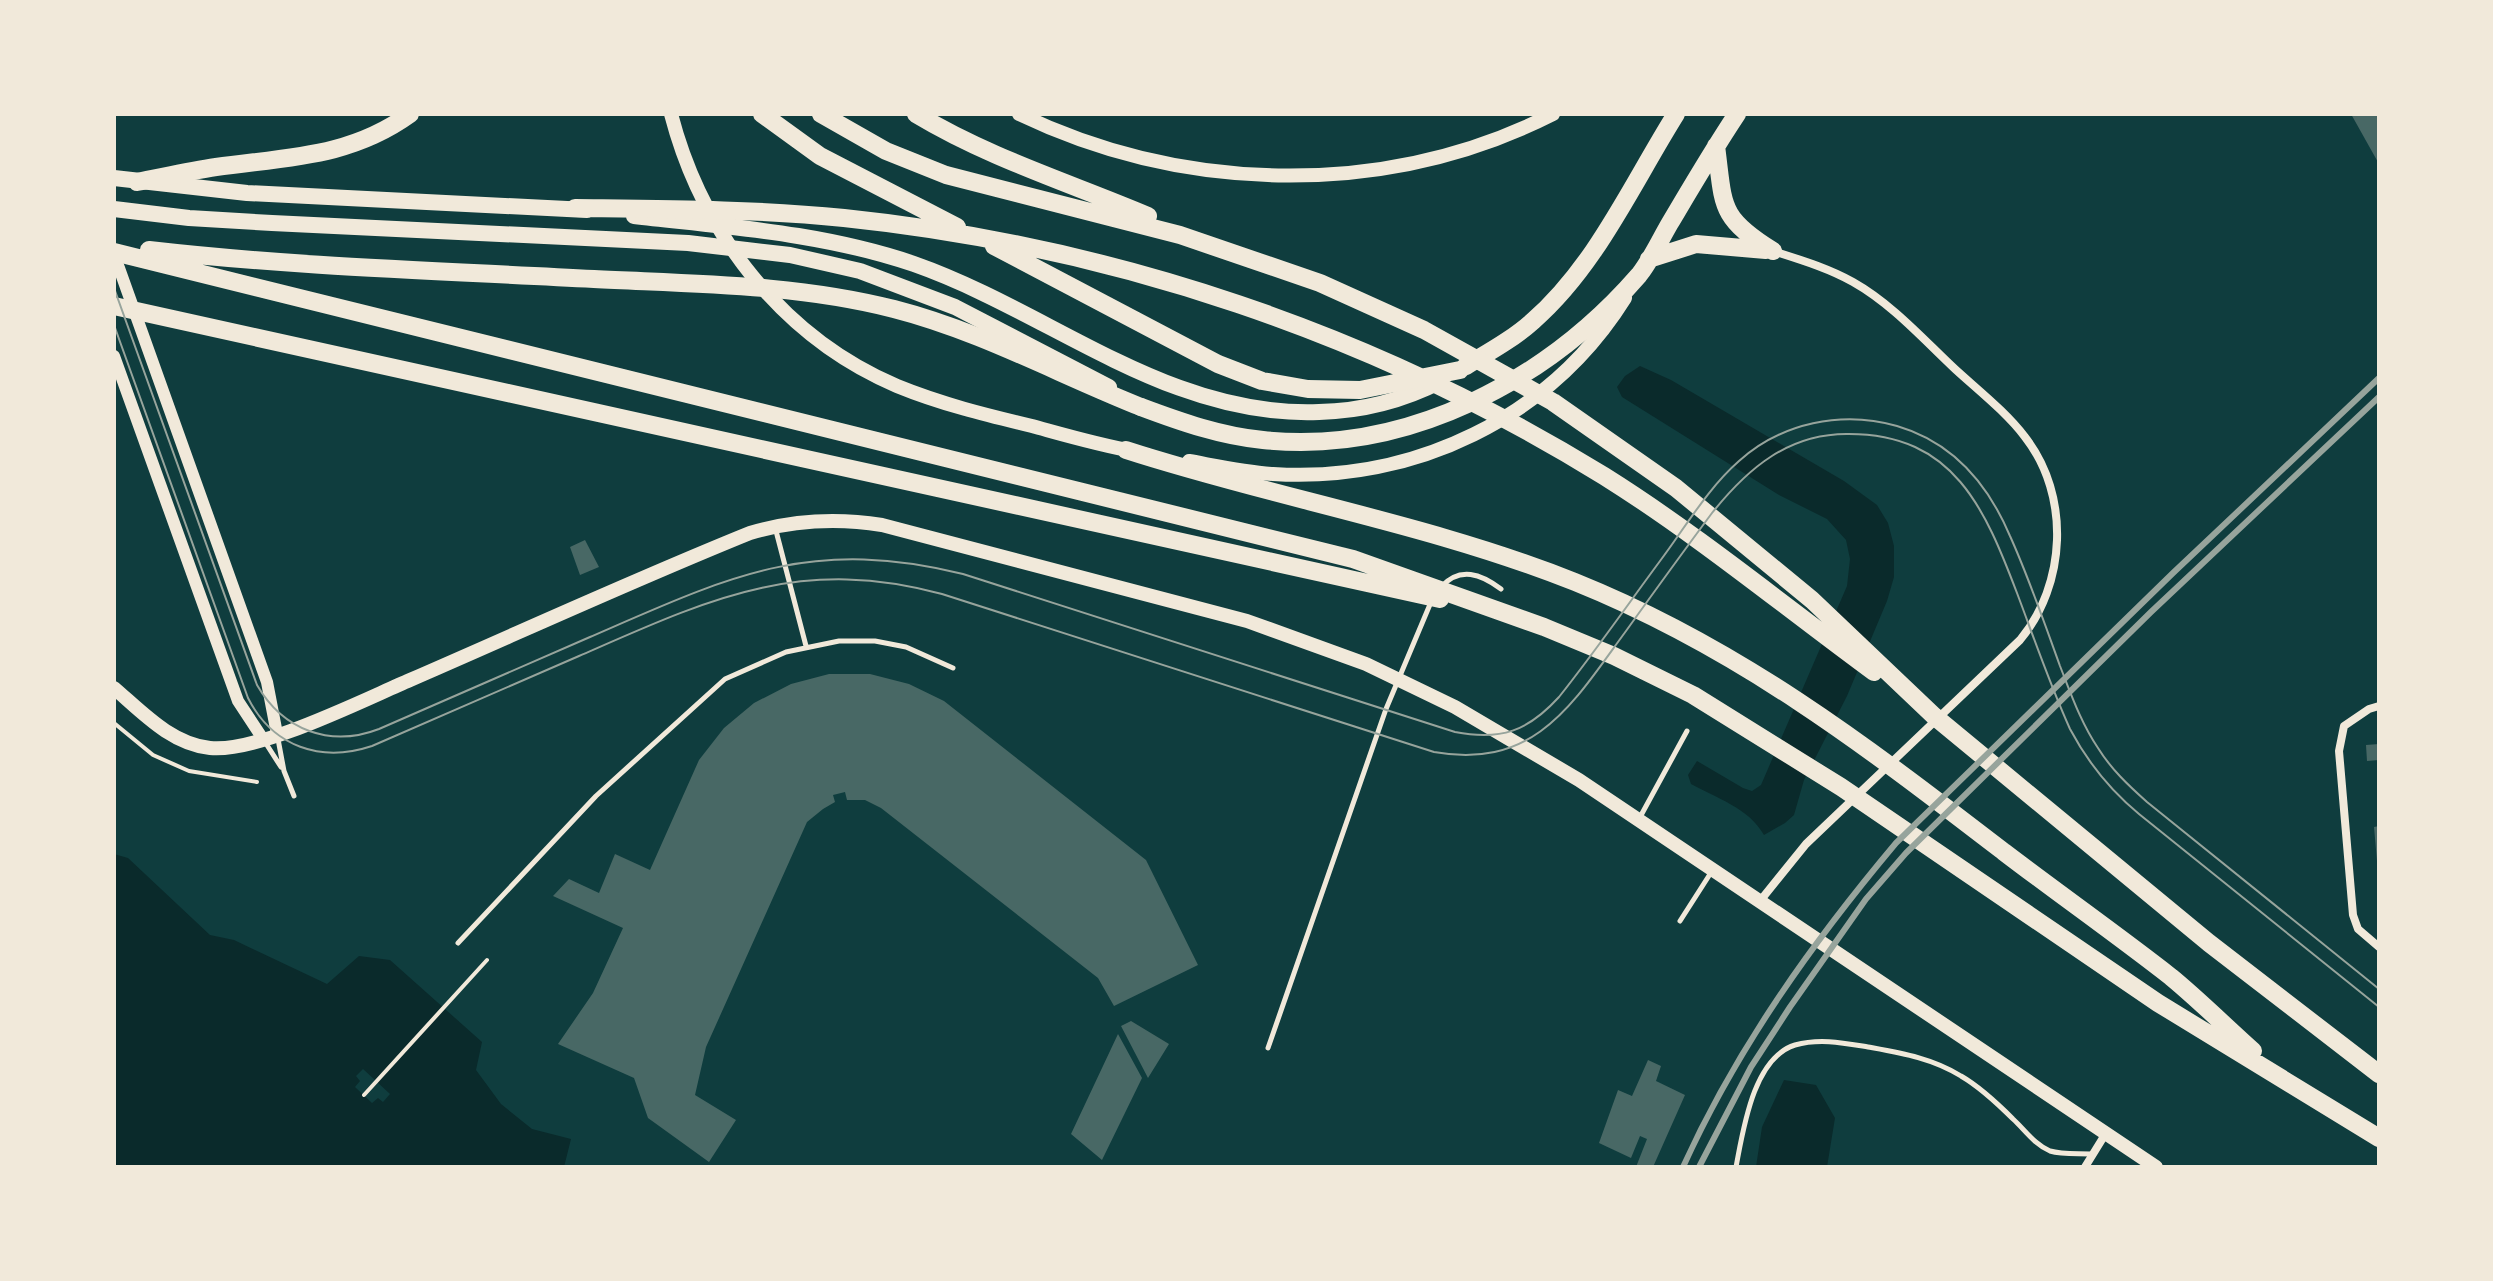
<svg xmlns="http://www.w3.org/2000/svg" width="2493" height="1281" font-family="Signika,sans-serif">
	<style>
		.water { fill: #0a2a2b }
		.pier { fill: #0f3d3e }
		.building { fill: #486865 }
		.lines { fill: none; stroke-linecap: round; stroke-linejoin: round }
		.path { stroke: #f1e9da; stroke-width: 4 }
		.service { stroke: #f1e9da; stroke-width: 5 }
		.minor { stroke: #f1e9da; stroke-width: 8 }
		.tertiary { stroke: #f1e9da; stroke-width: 12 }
		.secondary { stroke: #f1e9da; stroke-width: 14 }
		.primary { stroke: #f1e9da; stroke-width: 16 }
		.trunk { stroke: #f1e9da; stroke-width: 18 }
		.motorway { stroke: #f1e9da; stroke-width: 18 }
		.tram { stroke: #97a49c; stroke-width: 2 }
		.rail { stroke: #97a49c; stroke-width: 6 }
	</style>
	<rect width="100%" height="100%" fill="#0f3d3e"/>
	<path class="water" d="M 1640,366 L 1671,380 L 1844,481 L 1877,505 L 1888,523 L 1894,546 L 1894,577 L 1887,601 L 1847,696 L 1804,780 L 1794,815 L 1785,823 L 1764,835 C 1749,808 1716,798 1691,784 L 1688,775 L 1697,761 L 1743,788 L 1752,791 L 1761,785 L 1847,586 L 1850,559 L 1846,540 L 1827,519 L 1779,495 L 1622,397 L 1617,387 L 1625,376 Z
		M 114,854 L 128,858 L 210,935 L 234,940 L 327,984 L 359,956 L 390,960 L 482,1042 L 476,1070 L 501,1104 L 532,1129 L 571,1139 L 564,1167 L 114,1167 Z
		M 1784,1080 L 1816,1085 L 1835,1118 L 1827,1167 L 1756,1167 L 1762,1127 Z"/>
	<path class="pier" d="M 363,1069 L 390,1094 L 383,1102 L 378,1098 L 372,1103 L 355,1087 L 360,1081 L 356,1076 Z"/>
	<path class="building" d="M 2351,114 L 2379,114 L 2379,164 Z
		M 585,540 L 599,567 L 580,575 L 570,547 Z
		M 829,674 L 870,674 L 909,684 L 944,701 L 1146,860 L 1198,965 L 1114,1006 L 1098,978 L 881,808 L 865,800 L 847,800 L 845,792 L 833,795 L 835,802 L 823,809 L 807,822 L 706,1047 L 695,1095 L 736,1120 L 709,1162 L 648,1118 L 634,1078 L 558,1044 L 593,993 L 623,928 L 553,896 L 569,879 L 599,893 L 615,854 L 650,870 L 699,760 L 724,728 L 754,703 L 791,684 Z
		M 2379,744 L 2379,760 L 2367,761 L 2366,745 Z
		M 2379,826 L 2379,861 L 2377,861 L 2374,827 Z
		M 1131,1021 L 1169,1044 L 1148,1078 L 1121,1026 Z
		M 1118,1034 L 1142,1078 L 1102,1160 L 1071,1134 Z
		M 1648,1060 L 1661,1066 L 1656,1081 L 1685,1095 L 1653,1167 L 1636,1167 L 1647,1139 L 1640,1136 L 1631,1158 L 1599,1143 L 1618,1090 L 1632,1096 Z"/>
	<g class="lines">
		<path class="path" d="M 114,723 L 153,755 L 189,771 L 257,782
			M 364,1095 L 487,960"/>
		<path class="service" d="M 775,527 L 806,646
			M 1441,587 C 1460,566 1481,574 1501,589
			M 278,739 L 284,771 L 294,796
			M 265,742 L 281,767
			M 1639,819 L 1687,731
			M 1680,921 L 1712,871
			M 458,943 L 596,796 L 725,679 L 786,652 L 839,641 L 875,641 L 906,647 L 953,668
			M 1268,1048 L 1386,709 L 1431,602
			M 1736,1167 C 1743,1131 1753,1058 1795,1045 C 1820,1038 1844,1043 1868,1047 C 1901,1053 1932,1058 1961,1076 C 1980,1087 1998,1104 2013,1119 C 2025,1130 2035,1145 2050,1151 C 2063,1155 2079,1153 2093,1154"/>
		<path class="minor" d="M 2379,706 L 2369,709 L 2344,726 L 2339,751 L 2353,915 L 2358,929 L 2379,947
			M 1760,901 L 1806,844 L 2020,640 C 2066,585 2071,496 2025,437 C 2006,412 1979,391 1955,369 C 1923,339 1892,304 1853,282 C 1828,268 1801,260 1773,251
			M 2085,1167 L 2106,1133"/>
		<path class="tertiary" d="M 114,254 L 267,682 L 277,734
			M 114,356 L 238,701 L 263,739"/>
		<path class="secondary" d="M 671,114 C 702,233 782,337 897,386 C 941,404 986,415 1032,426 C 1065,435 1099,445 1133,451
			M 1019,114 C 1186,194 1387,198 1553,114
			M 1189,461 C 1217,466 1244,472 1273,474 C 1414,483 1550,418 1625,298
			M 114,688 C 142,712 171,744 210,748 C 258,753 363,700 410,680 C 523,631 636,579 750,533 C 794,520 837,518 882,525 L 1247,621 L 1366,664 L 1455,707 L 1579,780 L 2156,1167"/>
		<path class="primary" d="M 114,178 L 247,193 L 587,210
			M 114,209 L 189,218 L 272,223 L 688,243 L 790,255 L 860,271 L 955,307 L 1109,387
			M 634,216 C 729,227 823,233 914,264 C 1051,312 1167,418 1319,412 C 1362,411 1404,400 1441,381"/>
		<path class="trunk" d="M 1716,146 C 1724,206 1718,217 1773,251
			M 1649,259 L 1696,244 L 1766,250
			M 1466,366 C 1489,352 1513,339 1533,321 C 1596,266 1632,184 1676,114
			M 1141,407 C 1181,422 1221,436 1263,440 C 1406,455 1547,381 1639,275 C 1651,260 1660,240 1670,223 C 1692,186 1713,150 1737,114"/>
		<path class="motorway" d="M 762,114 L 820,156 L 957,227
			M 821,114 L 886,151 L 946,175 L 1180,235 L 1320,283 L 1424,330 L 1553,402 L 1676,488 L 1812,600 L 1934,716 L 2209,943 L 2379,1074
			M 916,114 C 989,158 1070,183 1148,216
			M 137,182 C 163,177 189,171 216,167 C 286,157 349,158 410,114
			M 575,208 C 665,209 755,209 844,218 C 1113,246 1374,334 1604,476 C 1698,535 1784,606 1874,672
			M 994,246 L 1218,364 L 1262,381 L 1308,389 L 1360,390 L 1460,370
			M 149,250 C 297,267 445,271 594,279 C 695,284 796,284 894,309 C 980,331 1058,374 1141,407
			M 114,252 L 1353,559 L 1544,627 L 1614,656 L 1693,695 L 1841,787 L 2158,1003 L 2379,1138
			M 114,306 L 1440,599
			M 1126,450 C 1274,498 1430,524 1575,582 C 1739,648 1866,746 2004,852 C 2059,894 2116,934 2171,977 C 2199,1000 2226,1027 2253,1051"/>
		<path class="tram" d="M 114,288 L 257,685 C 283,730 330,748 379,729 C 449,698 520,668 590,637 C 728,577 809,536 963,574 L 1455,732 C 1501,741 1528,731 1559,697 C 1594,653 1626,607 1660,561 C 1685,528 1707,489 1739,461 C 1781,423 1842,410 1897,426 C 1952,442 1988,484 2010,536 C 2029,578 2044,622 2060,666 C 2071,694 2081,723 2098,748 C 2111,769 2128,785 2147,802 L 2379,989
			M 114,325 L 248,698 C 273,747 321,763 372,746 C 441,716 510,686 579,656 C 707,600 799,555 942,594 L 1434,752 C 1536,770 1573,703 1626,631 C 1654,592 1683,552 1712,513 C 1748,468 1789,433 1849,434 C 1954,434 1985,509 2017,593 C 2034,638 2050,685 2070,729 C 2088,763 2110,790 2139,814 L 2379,1007"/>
		<path class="rail" d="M 1683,1167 C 1737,1048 1812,943 1896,843 L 2173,573 L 2379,378
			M 1699,1167 L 1751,1067 L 1790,1007 L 1866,899 L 1906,853 L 2151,612 L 2379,397"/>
	</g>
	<rect width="2493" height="1281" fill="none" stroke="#f1e9da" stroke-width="232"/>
</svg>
